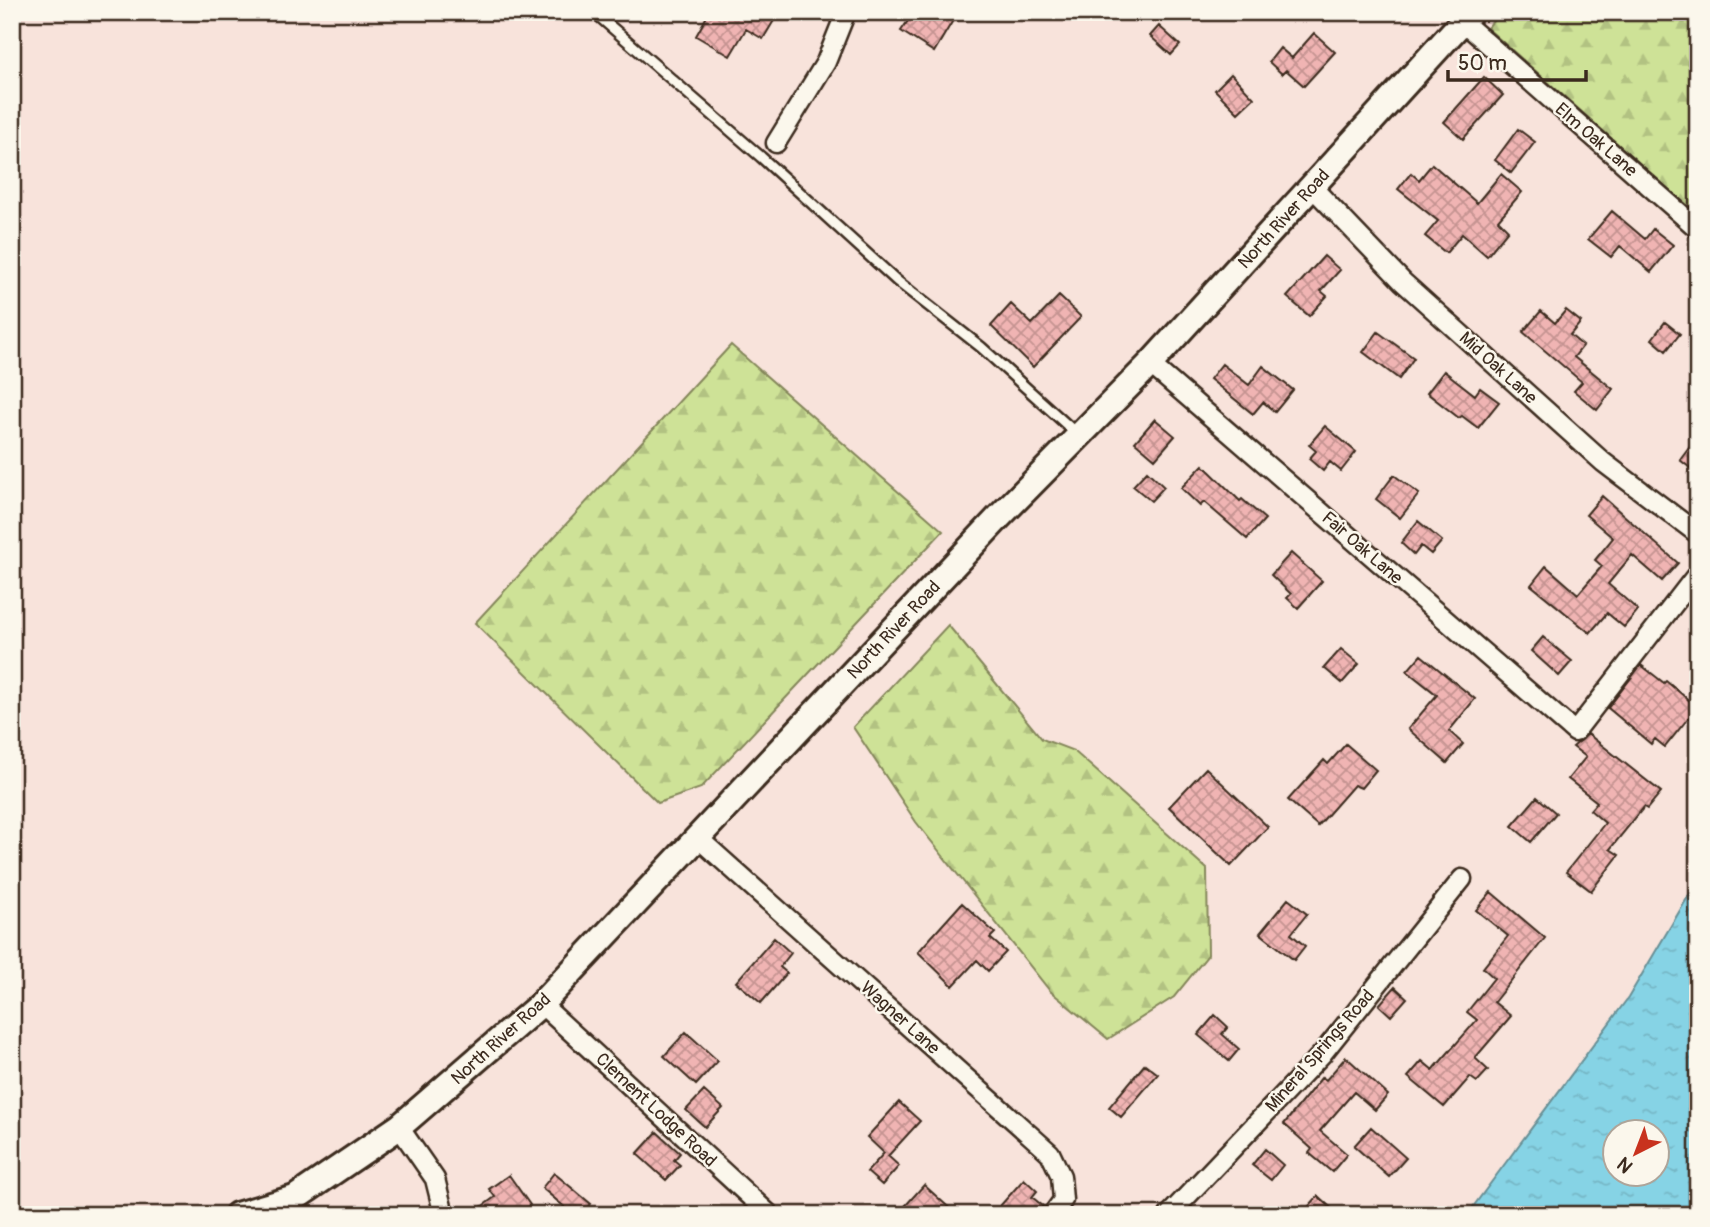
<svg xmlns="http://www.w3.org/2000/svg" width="1710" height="1227" font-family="Pangolin,sans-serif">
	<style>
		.forest { fill: url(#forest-firs); stroke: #84865a; stroke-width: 2 }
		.water { fill: url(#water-ripples); stroke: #688f95; stroke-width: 2; fill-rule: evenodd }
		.building { fill: url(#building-cross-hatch); stroke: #3b2a1e; stroke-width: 2 }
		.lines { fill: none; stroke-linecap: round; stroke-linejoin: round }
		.lane-casing { stroke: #3b2a1e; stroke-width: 14 }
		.street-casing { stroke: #3b2a1e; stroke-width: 23 }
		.secondary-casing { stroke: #3b2a1e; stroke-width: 30 }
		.lane { stroke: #fbf7ec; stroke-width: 9 }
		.street { stroke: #fbf7ec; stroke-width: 18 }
		.secondary { stroke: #fbf7ec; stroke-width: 24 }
		.labels { text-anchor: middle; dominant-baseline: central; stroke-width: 5; stroke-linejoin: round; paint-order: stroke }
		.street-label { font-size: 18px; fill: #3b2a1e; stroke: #fbf7ec }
	</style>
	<defs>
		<pattern id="forest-firs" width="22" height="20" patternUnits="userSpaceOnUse" patternTransform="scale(1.75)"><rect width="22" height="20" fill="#cee297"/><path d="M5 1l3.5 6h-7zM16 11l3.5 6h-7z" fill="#b2c282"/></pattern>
		<pattern id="water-ripples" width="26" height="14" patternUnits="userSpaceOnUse" patternTransform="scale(1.75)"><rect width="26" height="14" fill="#86d3e5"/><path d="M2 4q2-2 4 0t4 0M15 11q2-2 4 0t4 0" fill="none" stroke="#75b5c4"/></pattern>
		<pattern id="building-cross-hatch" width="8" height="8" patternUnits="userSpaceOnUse" patternTransform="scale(1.75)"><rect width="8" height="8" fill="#f0b4b3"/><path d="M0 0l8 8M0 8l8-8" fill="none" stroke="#c49391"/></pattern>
	</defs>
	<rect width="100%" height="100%" fill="#f8e3db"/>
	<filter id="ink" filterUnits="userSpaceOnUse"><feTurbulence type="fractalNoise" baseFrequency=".0143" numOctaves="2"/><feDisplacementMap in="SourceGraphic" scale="14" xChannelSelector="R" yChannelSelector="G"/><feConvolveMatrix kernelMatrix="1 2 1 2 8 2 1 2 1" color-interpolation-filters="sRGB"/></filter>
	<g filter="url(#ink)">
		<path class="forest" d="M 1501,12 L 1698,12 L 1698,215 L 1487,28 Z
			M 731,345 L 943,531 L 701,788 L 658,803 L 475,623 Z
			M 948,625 L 1042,739 L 1074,751 L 1207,869 L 1208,955 L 1174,997 L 1108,1039 L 1050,991 L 916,822 L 853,727 Z"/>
		<path class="water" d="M 1698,880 L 1698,1215 L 1467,1215 L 1628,998 ZM 1616,1132 L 1658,1132 L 1658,1174 L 1616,1174 Z"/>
		<path class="building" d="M 704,12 L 779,12 L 763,39 L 746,29 L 730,56 L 696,36 L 706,18 Z
			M 914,12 L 958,12 L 934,52 L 901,31 Z
			M 1159,26 L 1180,45 L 1171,55 L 1150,36 Z
			M 1314,33 L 1335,52 L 1304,86 L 1286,70 L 1282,74 L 1269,62 L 1280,48 L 1292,58 Z
			M 1231,74 L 1254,98 L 1238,113 L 1215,90 Z
			M 1484,77 L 1503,95 L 1463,139 L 1444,122 Z
			M 1518,129 L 1535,142 L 1511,173 L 1495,160 Z
			M 1432,164 L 1477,203 L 1501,174 L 1522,192 L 1498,220 L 1508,230 L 1487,256 L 1462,234 L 1446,253 L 1425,236 L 1438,221 L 1398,189 L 1411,173 L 1419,180 Z
			M 1612,211 L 1645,239 L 1653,229 L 1673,245 L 1651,272 L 1620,246 L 1611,257 L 1588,239 Z
			M 1324,256 L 1340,270 L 1321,291 L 1327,296 L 1309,316 L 1287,297 Z
			M 1059,296 L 1081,317 L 1033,367 L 991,326 L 1011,304 L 1032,324 Z
			M 1566,310 L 1581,322 L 1570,335 L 1583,346 L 1574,357 L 1613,389 L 1597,410 L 1574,391 L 1582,382 L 1523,332 L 1541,311 L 1555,323 Z
			M 1665,322 L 1680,334 L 1666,351 L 1652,339 Z
			M 1378,332 L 1414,358 L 1399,379 L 1363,352 Z
			M 1222,364 L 1249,385 L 1263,366 L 1293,390 L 1275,412 L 1263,402 L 1253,414 L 1210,379 Z
			M 1444,371 L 1475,395 L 1480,388 L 1499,402 L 1478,428 L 1462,416 L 1459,418 L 1427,393 Z
			M 1155,419 L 1175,436 L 1155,459 L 1135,442 Z
			M 1325,426 L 1356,452 L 1341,471 L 1330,462 L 1323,471 L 1309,459 L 1316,451 L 1309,445 Z
			M 1698,436 L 1698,474 L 1680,460 Z
			M 1203,465 L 1240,501 L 1242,499 L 1265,519 L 1247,539 L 1204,502 L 1200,506 L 1181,488 Z
			M 1147,471 L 1164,487 L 1151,501 L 1133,486 Z
			M 1394,475 L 1419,494 L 1400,518 L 1376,499 Z
			M 1602,496 L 1678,563 L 1662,581 L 1632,555 L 1608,584 L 1638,610 L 1624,627 L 1607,613 L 1590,633 L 1531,585 L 1546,566 L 1578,594 L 1602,566 L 1595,560 L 1613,538 L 1586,515 Z
			M 1418,521 L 1442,541 L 1431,554 L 1421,546 L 1414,555 L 1401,543 Z
			M 1291,553 L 1322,581 L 1298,608 L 1287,598 L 1291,594 L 1271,575 Z
			M 1543,637 L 1572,661 L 1559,676 L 1531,651 Z
			M 1341,649 L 1359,664 L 1342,683 L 1324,668 Z
			M 1421,655 L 1475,699 L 1449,731 L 1463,744 L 1447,763 L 1408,729 L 1437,695 L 1407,671 Z
			M 1641,665 L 1664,683 L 1666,681 L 1697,707 L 1665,747 L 1655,739 L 1651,744 L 1608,708 Z
			M 1588,734 L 1661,792 L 1647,809 L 1644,807 L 1610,849 L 1619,855 L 1591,891 L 1566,872 L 1605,823 L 1590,810 L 1597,802 L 1568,779 L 1586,757 L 1573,747 Z
			M 1346,744 L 1376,770 L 1361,788 L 1354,785 L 1318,826 L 1288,800 L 1324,760 L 1328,764 Z
			M 1206,768 L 1268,827 L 1231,866 L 1169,807 Z
			M 1537,797 L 1556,813 L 1531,842 L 1512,826 Z
			M 1491,892 L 1545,938 L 1494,1002 L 1511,1016 L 1475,1058 L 1488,1070 L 1477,1082 L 1470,1077 L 1444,1107 L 1408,1077 L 1422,1061 L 1433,1070 L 1477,1020 L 1467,1012 L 1494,978 L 1483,968 L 1508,936 L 1476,910 Z
			M 1288,899 L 1307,914 L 1291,934 L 1305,946 L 1294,960 L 1260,933 Z
			M 962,903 L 995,933 L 990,938 L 1006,952 L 988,971 L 977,960 L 953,986 L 918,952 Z
			M 774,938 L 791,953 L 780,967 L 787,973 L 761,1003 L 736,982 Z
			M 1395,987 L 1407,998 L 1391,1016 L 1379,1005 Z
			M 1215,1015 L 1228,1027 L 1222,1034 L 1239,1049 L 1229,1061 L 1198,1035 Z
			M 686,1032 L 718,1061 L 696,1085 L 664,1056 Z
			M 1346,1057 L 1388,1095 L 1375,1110 L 1354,1092 L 1320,1131 L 1347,1154 L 1332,1172 L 1309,1153 L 1312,1149 L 1284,1124 L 1322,1077 L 1326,1080 Z
			M 1145,1064 L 1158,1074 L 1121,1117 L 1109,1107 Z
			M 704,1091 L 723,1108 L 705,1127 L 686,1110 Z
			M 899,1102 L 920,1121 L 888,1156 L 899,1166 L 882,1185 L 867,1172 L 884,1153 L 867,1137 Z
			M 1371,1127 L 1406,1158 L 1389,1177 L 1354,1146 Z
			M 657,1132 L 680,1153 L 674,1160 L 680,1165 L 666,1180 L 637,1154 Z
			M 1265,1149 L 1283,1165 L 1271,1180 L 1252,1165 Z
			M 554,1173 L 591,1204 L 582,1215 L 574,1215 L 542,1188 Z
			M 509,1175 L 530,1205 L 516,1215 L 470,1215 L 495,1197 L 489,1189 Z
			M 1024,1179 L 1037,1191 L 1032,1197 L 1043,1206 L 1035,1215 L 1030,1215 L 1023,1209 L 1017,1215 L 992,1215 Z
			M 924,1185 L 957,1215 L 897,1215 Z
			M 1318,1196 L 1339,1215 L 1301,1215 Z"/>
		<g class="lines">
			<defs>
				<path id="lane" d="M 594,12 L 761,157 L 897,281 L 981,347 L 1077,434"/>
				<path id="street" d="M 1463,22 L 1698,229
					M 776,143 L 826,62 L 846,12
					M 1312,187 L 1403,282 L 1603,462 L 1698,534
					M 1150,364 L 1575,732 L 1698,573
					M 698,838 L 1050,1153 L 1061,1176 L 1063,1200 L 1052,1215
					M 541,1004 L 770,1215
					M 399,1127 L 435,1179 L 444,1215
					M 1169,1215 L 1322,1054 L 1462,879"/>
				<path id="secondary" d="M 237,1215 L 295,1198 L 399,1127 L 541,1004 L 999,517 L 1150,364 L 1471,12"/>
			</defs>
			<use href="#lane" class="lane-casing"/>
			<use href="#street" class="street-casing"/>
			<use href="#secondary" class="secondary-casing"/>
			<use href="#lane" class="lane"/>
			<use href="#street" class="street"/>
			<use href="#secondary" class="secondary"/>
		</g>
	</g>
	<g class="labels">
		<g class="street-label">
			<text transform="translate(1596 140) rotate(41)">Elm Oak Lane</text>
			<text transform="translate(1284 219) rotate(-48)">North River Road</text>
			<text transform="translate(1498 368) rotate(42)">Mid Oak Lane</text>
			<text transform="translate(1362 548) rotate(41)">Fair Oak Lane</text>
			<text transform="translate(894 630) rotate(-47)">North River Road</text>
			<text transform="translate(900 1018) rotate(42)">Wagner Lane</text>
			<text transform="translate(501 1039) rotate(-42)">North River Road</text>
			<text transform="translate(1320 1051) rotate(-49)">Mineral Springs Road</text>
			<text transform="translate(656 1110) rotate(43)">Clement Lodge Road</text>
		</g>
	</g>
	<rect width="1710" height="1227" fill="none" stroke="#fbf7ec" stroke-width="42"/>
	<rect x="21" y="21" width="1668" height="1185" fill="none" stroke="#3b2a1e" stroke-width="2.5" filter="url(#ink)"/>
	<g transform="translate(1636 1153) rotate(222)"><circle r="33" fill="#fbf7ec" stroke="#aea59a" stroke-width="2"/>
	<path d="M0-5L12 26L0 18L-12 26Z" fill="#c8321e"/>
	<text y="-10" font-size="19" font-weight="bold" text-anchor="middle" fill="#3b2a1e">N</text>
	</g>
	<path d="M1448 70v10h138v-10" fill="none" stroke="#3b2a1e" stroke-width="3.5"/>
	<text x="1458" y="70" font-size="21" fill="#3b2a1e" stroke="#fbf7ec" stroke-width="5" paint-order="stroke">50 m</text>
</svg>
